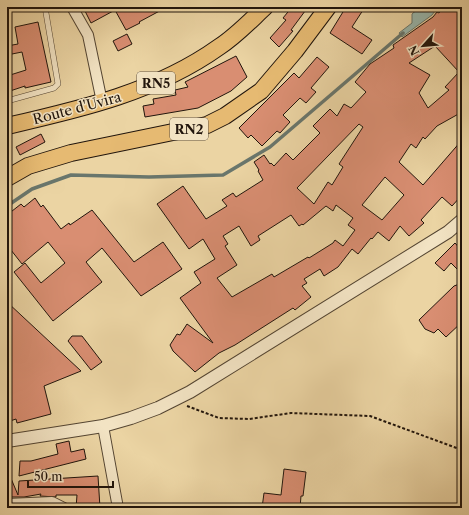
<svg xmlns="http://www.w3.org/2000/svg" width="469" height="515" font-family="'Libre Caslon Text',serif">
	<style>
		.water { fill: #99b7ac; stroke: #69766c }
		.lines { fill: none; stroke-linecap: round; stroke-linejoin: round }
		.stream { stroke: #69766c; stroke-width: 3.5 }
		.building { fill: #d98e72; stroke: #21150c; fill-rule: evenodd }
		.service-casing { stroke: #544532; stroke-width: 6 }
		.minor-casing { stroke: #544532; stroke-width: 12 }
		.tertiary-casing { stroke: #544532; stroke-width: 14 }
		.primary-casing { stroke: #21150c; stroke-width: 18 }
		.trunk-casing { stroke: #21150c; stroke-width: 18 }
		.path { stroke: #21150c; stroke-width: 2; stroke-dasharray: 3 2; stroke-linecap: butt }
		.service { stroke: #f2e3c3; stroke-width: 5 }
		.minor { stroke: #f2e3c3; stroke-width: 10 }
		.tertiary { stroke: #f2e3c3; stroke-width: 12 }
		.primary { stroke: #e6ba72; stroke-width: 16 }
		.trunk { stroke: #e6ba72; stroke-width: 16 }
		.labels { text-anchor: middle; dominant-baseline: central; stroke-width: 3; stroke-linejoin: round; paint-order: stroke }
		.shield { fill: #f2e3c3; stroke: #605343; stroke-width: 1 }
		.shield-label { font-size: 13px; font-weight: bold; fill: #21150c }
		.street-label { font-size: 14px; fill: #21150c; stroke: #f2e3c3 }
	</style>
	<rect width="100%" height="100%" fill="#ebd4a3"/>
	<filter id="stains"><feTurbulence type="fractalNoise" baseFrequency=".005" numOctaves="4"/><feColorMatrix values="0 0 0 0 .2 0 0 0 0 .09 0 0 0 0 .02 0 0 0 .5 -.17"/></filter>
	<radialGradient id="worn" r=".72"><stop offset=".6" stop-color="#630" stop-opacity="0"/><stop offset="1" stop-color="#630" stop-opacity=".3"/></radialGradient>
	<path class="water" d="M 420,7 L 438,7 L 432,15 L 402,37 L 399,33 L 412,23 L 412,14 Z"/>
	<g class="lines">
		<path class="stream" d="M 7,206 L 32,189 L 71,175 L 149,177 L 223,175 L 270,147 L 403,33"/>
	</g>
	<path class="building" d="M 83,7 L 167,7 L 139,22 L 140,23 L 126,30 L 115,10 L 91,23 Z
		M 292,7 L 308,7 L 291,30 L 293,31 L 279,47 L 270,38 L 286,20 L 283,18 Z
		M 346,7 L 365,7 L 352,27 L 372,40 L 362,54 L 330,33 Z
		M 443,7 L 462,7 L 462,112 L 437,126 L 425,139 L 423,137 L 416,148 L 411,144 L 399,162 L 423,185 L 462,140 L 462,195 L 452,206 L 442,197 L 421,220 L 424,223 L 409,236 L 400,226 L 389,241 L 378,232 L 372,239 L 371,238 L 358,254 L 352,249 L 338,267 L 324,276 L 320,269 L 304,279 L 307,283 L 302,286 L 311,297 L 295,310 L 293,308 L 235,345 L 219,353 L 195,372 L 173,351 L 170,345 L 177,334 L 180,335 L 187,324 L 213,343 L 180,298 L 201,283 L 194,272 L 215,259 L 203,239 L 189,249 L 157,204 L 183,186 L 206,219 L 227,206 L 222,200 L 233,193 L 236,197 L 263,180 L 258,171 L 259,170 L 254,162 L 264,155 L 270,164 L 271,163 L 274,166 L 286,153 L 293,160 L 320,133 L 313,126 L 330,109 L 337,116 L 344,104 L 351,108 L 366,92 L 355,82 L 370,64 L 394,48 L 393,45 L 433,17 L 437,12 L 439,13 ZM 435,46 L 459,72 L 445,87 L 449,90 L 428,108 L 419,93 L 430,75 L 409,63 ZM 359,124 L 363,127 L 339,164 L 343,167 L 332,185 L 328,182 L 314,204 L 297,188 ZM 385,177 L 404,195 L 382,220 L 362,205 ZM 336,205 L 353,218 L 348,225 L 355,230 L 343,246 L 335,240 L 333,243 L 309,258 L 308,257 L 274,277 L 272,274 L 232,297 L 217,278 L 237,265 L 225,246 L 228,244 L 223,236 L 239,226 L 251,246 L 260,240 L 258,236 L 291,215 L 299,226 L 302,224 L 303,225 L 326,206 L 333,211 Z
		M 38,22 L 51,82 L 25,88 L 25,86 L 7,92 L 7,76 L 26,70 L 22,52 L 7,55 L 7,46 L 18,44 L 15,27 Z
		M 127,34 L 132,44 L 118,51 L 113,41 Z
		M 236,56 L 247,77 L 231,91 L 198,108 L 145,117 L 143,106 L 154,104 L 153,99 L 176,95 L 175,90 L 188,87 L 185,82 Z
		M 317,57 L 329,67 L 311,88 L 316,92 L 306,103 L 300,98 L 283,115 L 290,122 L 280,133 L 277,131 L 262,146 L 251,135 L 248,138 L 239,128 L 294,73 L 299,78 Z
		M 41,134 L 45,142 L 20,155 L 16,147 Z
		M 35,198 L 41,207 L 43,205 L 61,229 L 69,223 L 70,225 L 92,210 L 134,262 L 163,242 L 182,269 L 141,296 L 102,248 L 86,262 L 102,282 L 53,321 L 14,272 L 25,263 L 41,283 L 65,263 L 48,242 L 22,264 L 7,245 L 7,215 L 21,204 L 24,207 Z
		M 455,243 L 462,251 L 462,264 L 457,269 L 451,263 L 444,271 L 435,263 Z
		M 462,283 L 462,322 L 446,337 L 438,329 L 434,333 L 425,329 L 419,320 L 454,286 Z
		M 7,302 L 81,371 L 44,386 L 51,414 L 17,423 L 16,419 L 7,422 Z
		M 72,336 L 82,336 L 102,362 L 91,370 L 68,341 Z
		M 69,441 L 71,452 L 84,449 L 86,459 L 19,476 L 20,461 L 31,461 L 58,454 L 56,444 Z
		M 7,469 L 18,495 L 19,481 L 98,476 L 100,508 L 76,508 L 77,495 L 56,495 L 56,497 L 40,496 L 41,494 L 24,497 L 7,497 Z
		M 284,469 L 306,472 L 303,496 L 301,496 L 300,508 L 262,508 L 264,493 L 281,495 Z"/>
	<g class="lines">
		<defs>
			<path id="service" d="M 7,101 L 54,88 L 58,84 L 45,7"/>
			<path id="minor" d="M 72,7 L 88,35 L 102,102
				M 103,426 L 118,508
				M 7,504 L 52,502 L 64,508"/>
			<path id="tertiary" d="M 7,441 L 103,426 L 131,418 L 158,408 L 190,392 L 448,232 L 462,220"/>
			<path id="primary" d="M 7,126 C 81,109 156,92 219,47 C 236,36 250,21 265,7"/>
			<path id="trunk" d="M 7,178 L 28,166 L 71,153 L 207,125 L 225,116 L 261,91 L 295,51 L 328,7"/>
		</defs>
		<use href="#service" class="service-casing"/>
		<use href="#minor" class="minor-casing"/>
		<use href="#tertiary" class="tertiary-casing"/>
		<use href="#primary" class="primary-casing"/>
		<use href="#trunk" class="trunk-casing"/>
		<path class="path" d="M 187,406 L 219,418 L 249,419 L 291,413 L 370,416 L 462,450"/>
		<use href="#service" class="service"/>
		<use href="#minor" class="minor"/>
		<use href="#tertiary" class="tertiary"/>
		<use href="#primary" class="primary"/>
		<use href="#trunk" class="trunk"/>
	</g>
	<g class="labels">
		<g class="shield">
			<rect x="137" y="72" width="38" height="22" rx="3"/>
			<rect x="170" y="118" width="38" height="22" rx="3"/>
		</g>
		<g class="shield-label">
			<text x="156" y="83">RN5</text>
			<text x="189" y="129">RN2</text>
		</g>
		<g class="street-label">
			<text transform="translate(77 108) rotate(-15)">Route d'Uvira</text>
		</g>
	</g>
	<rect width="469" height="515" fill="none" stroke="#ebd4a3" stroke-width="24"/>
	<rect x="8" y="8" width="453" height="499" fill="none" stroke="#21150c" stroke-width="2"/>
	<rect x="12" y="12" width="445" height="491" fill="none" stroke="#21150c"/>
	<g transform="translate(423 46) rotate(243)" stroke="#f2e3c3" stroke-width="3" paint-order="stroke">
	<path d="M0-3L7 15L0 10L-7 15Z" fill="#21150c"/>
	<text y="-6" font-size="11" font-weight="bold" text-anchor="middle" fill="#21150c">N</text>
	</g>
	<path d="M28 481v6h85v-6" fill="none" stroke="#21150c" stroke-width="2"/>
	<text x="34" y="481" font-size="12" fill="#21150c" stroke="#f2e3c3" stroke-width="3" paint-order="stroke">50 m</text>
	<rect width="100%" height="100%" filter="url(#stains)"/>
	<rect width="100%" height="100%" fill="url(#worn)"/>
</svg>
